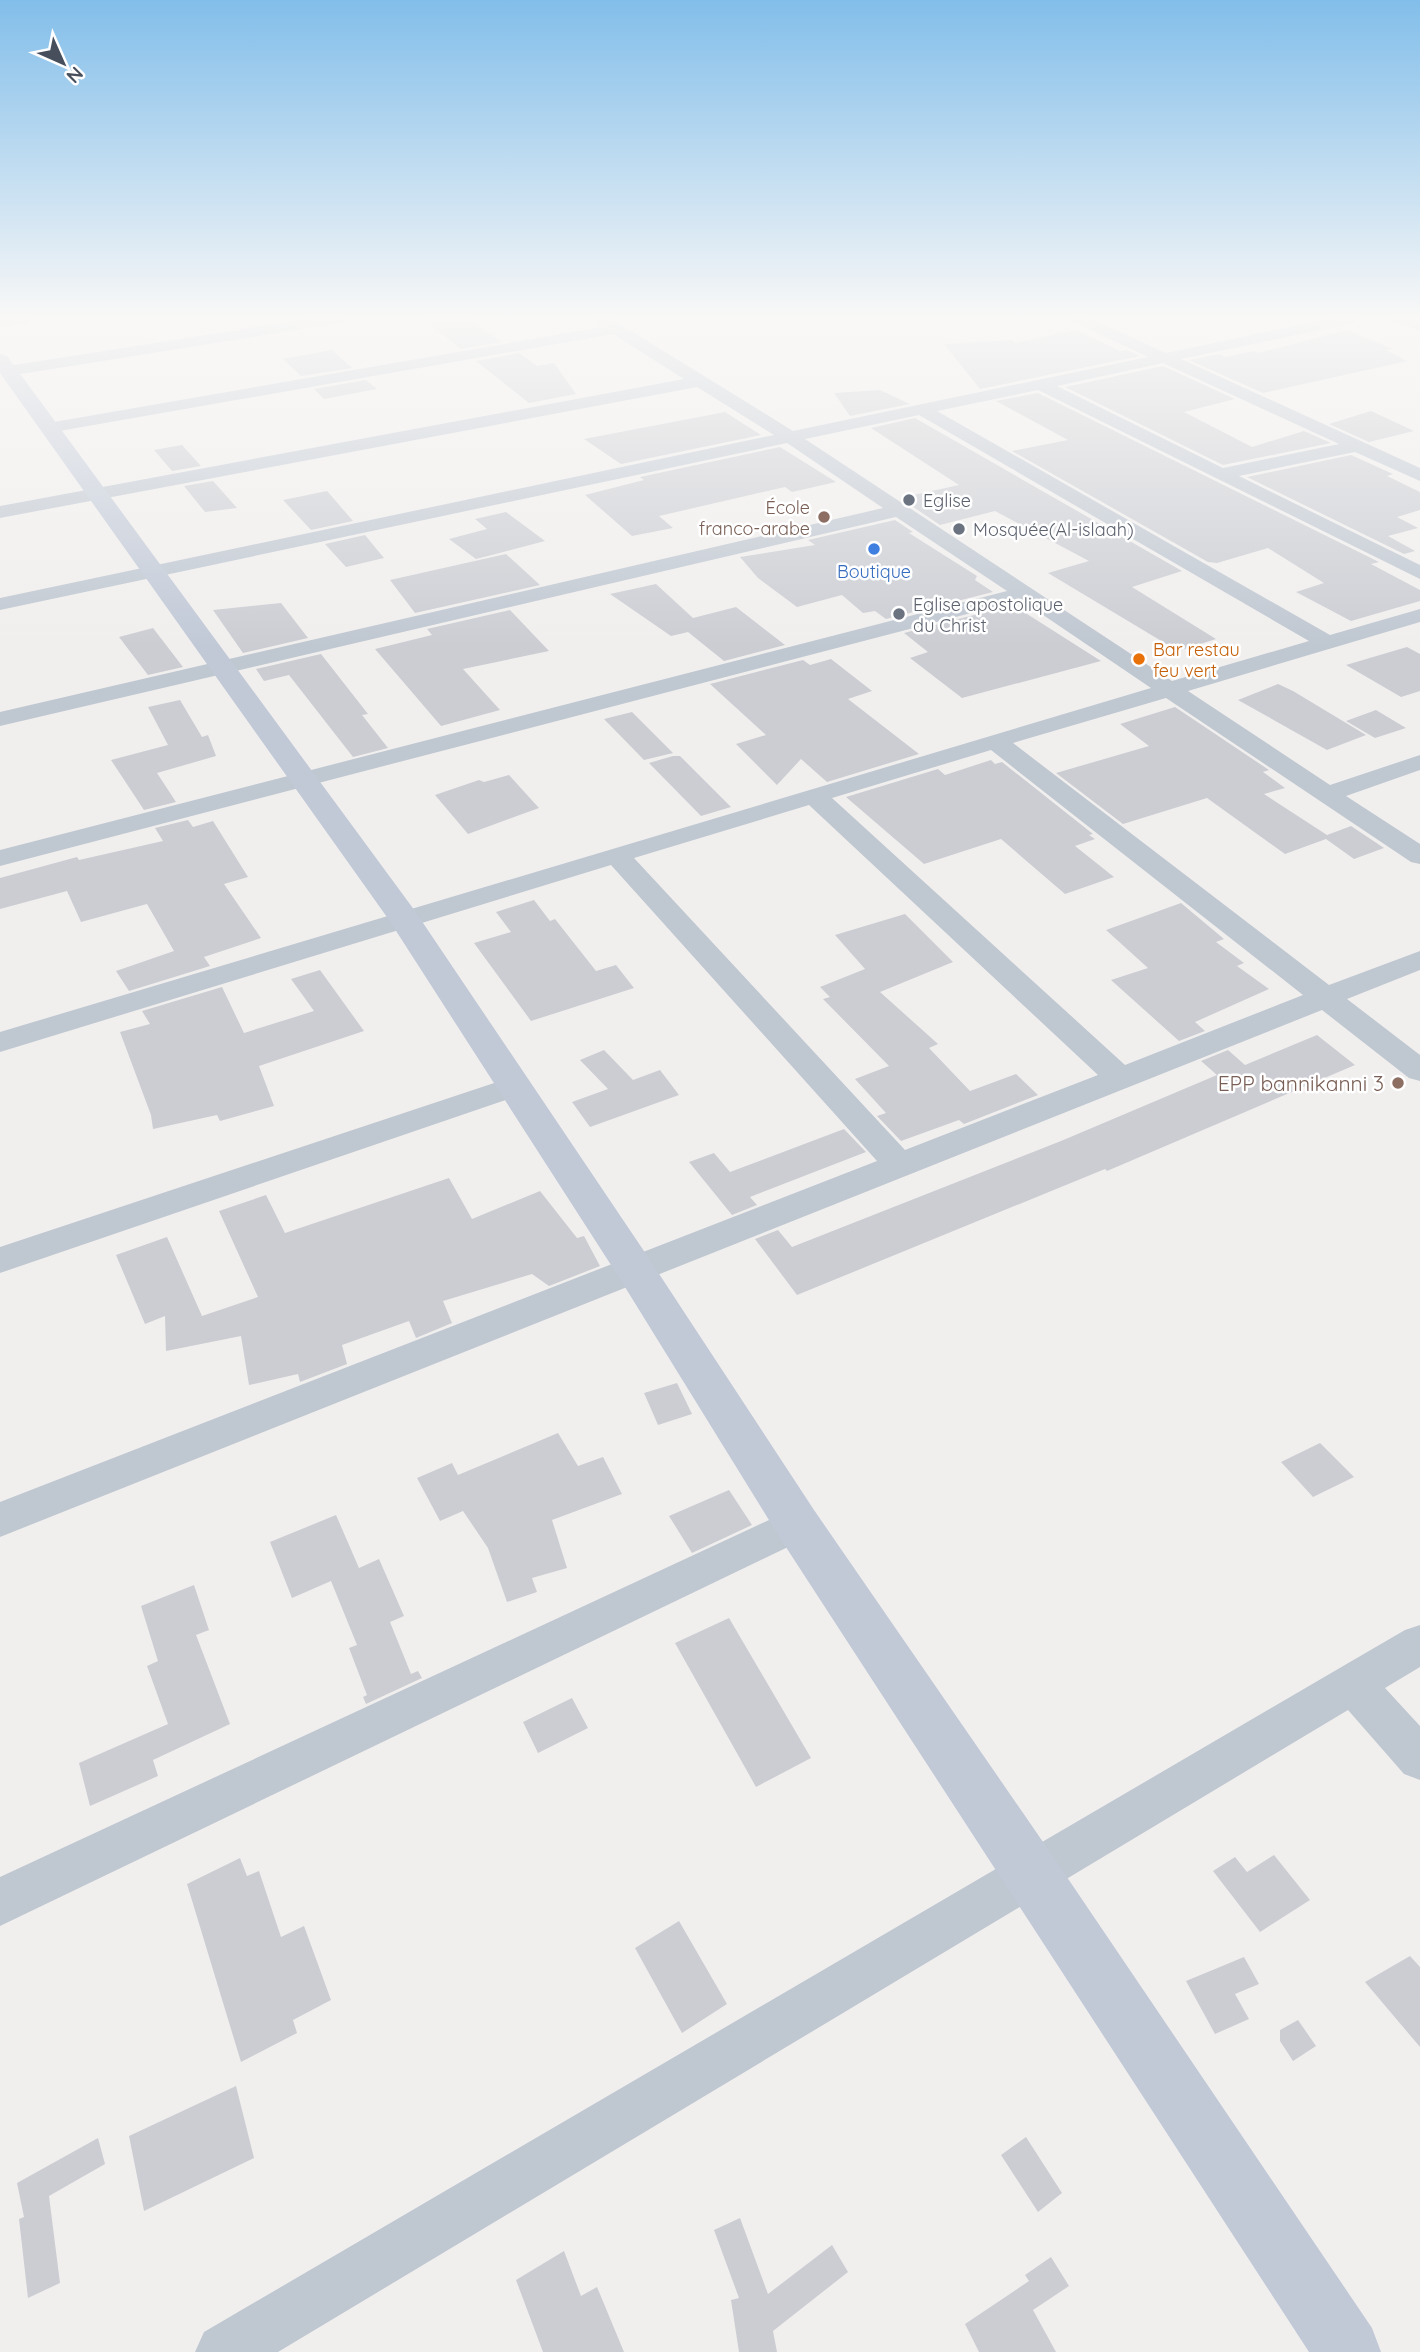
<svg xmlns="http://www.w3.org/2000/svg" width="1420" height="2352" font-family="Quicksand,sans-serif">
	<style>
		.building { fill: #cbcdd3 }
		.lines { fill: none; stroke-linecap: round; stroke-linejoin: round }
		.street { fill: #bfc7d1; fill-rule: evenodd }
		.secondary { fill: #c1c9d7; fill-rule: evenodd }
		.worship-dot { fill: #6b7280; stroke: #fff; stroke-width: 2.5 }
		.education-dot { fill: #8d6e63; stroke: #fff; stroke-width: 2.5 }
		.shop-dot { fill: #3f7fe0; stroke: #fff; stroke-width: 2.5 }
		.food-dot { fill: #e8710a; stroke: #fff; stroke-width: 2.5 }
		.labels { text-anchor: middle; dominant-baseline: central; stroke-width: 5; stroke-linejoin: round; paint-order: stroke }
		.far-worship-label { font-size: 18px; fill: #5b616d; stroke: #fff; text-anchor: start }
		.far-education-label { font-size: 18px; fill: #785e54; stroke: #fff; text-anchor: end }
		.far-shop-label { font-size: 18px; fill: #366cbe; stroke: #fff }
		.far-food-label { font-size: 18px; fill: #c56008; stroke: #fff; text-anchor: start }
		.education-label { font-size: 21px; fill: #785e54; stroke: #fff; text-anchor: end }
	</style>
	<rect width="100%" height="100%" fill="#f1efee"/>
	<path class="building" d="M 421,318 L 467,318 L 502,342 L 461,349 Z
		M 1076,330 L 1120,351 L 1127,350 L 1140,356 L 980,389 L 944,344 L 1013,340 L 1015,343 Z
		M 1347,330 L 1393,349 L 1386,350 L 1407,361 L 1263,393 L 1189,360 L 1219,354 L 1226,357 L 1254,351 L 1258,353 Z
		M 332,350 L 352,368 L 301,376 L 283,359 Z
		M 519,353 L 537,366 L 554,363 L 576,394 L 529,403 L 476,361 Z
		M 1163,366 L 1235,399 L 1184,412 L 1252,447 L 1304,431 L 1331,443 L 1223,465 L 1065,387 Z
		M 366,380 L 377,389 L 324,399 L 314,389 Z
		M 880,390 L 910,404 L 850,416 L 834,393 Z
		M 1038,393 L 1379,562 L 1371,564 L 1420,590 L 1420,601 L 1351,621 L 1296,592 L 1324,583 L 1268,548 L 1217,563 L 1208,562 L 1012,451 L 1068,440 L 996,401 Z
		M 1371,411 L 1414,431 L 1369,442 L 1329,424 Z
		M 725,412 L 761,435 L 621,464 L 584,439 Z
		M 915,418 L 1182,571 L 1132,587 L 1216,639 L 1178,651 L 1048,573 L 1089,561 L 995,511 L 940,525 L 900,498 L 959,485 L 871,428 Z
		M 182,445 L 201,466 L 172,471 L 154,450 Z
		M 780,447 L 836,482 L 792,492 L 785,487 L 659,516 L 673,528 L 632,536 L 585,495 L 644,480 L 640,477 Z
		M 1351,455 L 1393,474 L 1387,476 L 1420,492 L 1420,510 L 1397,517 L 1418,528 L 1388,536 L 1415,551 L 1404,554 L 1247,477 Z
		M 213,481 L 237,508 L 205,512 L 184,486 Z
		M 327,491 L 353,521 L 311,530 L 283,500 Z
		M 506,512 L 545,541 L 476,559 L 449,539 L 487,529 L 475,519 Z
		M 895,520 L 913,532 L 909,533 L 977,576 L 975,580 L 993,592 L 886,619 L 875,611 L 863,613 L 842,595 L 797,607 L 758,578 L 740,557 L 815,545 L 808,540 Z
		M 365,535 L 384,558 L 346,567 L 325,544 Z
		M 506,554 L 540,585 L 415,613 L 390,580 Z
		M 656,584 L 693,618 L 736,607 L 785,645 L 724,661 L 688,632 L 671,636 L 610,594 Z
		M 281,603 L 308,638 L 243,653 L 213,610 Z
		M 1013,605 L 1101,661 L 962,698 L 910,658 L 928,652 L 904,633 Z
		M 510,610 L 549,651 L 463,669 L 500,710 L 441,726 L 375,649 L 432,635 L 427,629 Z
		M 153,628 L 183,667 L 148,675 L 119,637 Z
		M 1407,647 L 1420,654 L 1420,691 L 1401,697 L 1346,665 Z
		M 321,654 L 368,714 L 362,715 L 388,748 L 353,757 L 289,675 L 264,681 L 256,669 Z
		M 831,659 L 872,691 L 848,699 L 919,754 L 827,782 L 801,759 L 777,785 L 736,744 L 766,735 L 710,684 L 803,660 L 810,665 Z
		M 1278,684 L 1293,691 L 1366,735 L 1327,750 L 1238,700 Z
		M 180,700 L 202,737 L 208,735 L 216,756 L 157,773 L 176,802 L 144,810 L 111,760 L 168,745 L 148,707 Z
		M 1175,707 L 1269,770 L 1263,772 L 1285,788 L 1264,794 L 1327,835 L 1351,826 L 1384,848 L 1354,859 L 1326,839 L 1285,854 L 1207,798 L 1123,824 L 1056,773 L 1149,746 L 1120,724 Z
		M 1376,710 L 1406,728 L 1375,738 L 1346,721 Z
		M 632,712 L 673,753 L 644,760 L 604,719 Z
		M 673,756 L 680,756 L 731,807 L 701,816 L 649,763 Z
		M 991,760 L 995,764 L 1002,762 L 1093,834 L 1089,835 L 1095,839 L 1075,846 L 1114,877 L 1065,894 L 1001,839 L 924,864 L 846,797 L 938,769 L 945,775 Z
		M 509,775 L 539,808 L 468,834 L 435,795 L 479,780 L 484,782 Z
		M 188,820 L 193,827 L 213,821 L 248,877 L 224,884 L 261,938 L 204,957 L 210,966 L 129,991 L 116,971 L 174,951 L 147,904 L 81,922 L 67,891 L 0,909 L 0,878 L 77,857 L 79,860 L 163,841 L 155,828 Z
		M 534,900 L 550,921 L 555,919 L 596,971 L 616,965 L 634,988 L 531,1021 L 474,943 L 511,932 L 496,912 Z
		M 1181,903 L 1224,939 L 1216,942 L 1244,963 L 1237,966 L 1269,989 L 1195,1022 L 1205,1031 L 1179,1041 L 1111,980 L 1148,968 L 1106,930 Z
		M 905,914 L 953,962 L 880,992 L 938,1044 L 929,1048 L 970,1091 L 1016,1074 L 1038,1095 L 964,1124 L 959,1120 L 901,1141 L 877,1116 L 886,1113 L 855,1079 L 889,1066 L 823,999 L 830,997 L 820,987 L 865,969 L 835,935 Z
		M 320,970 L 364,1031 L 259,1066 L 274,1106 L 220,1121 L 217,1115 L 153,1129 L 151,1115 L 120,1032 L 150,1024 L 142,1011 L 222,987 L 244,1033 L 314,1011 L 291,979 Z
		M 1317,1035 L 1355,1065 L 1107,1171 L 1105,1169 L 797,1295 L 755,1239 L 778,1230 L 792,1247 L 1061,1141 L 1217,1075 L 1201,1061 L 1228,1050 L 1245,1065 Z
		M 604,1050 L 633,1080 L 660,1070 L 679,1095 L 590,1127 L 572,1102 L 608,1089 L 580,1060 Z
		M 844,1129 L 866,1152 L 750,1197 L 757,1205 L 732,1215 L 689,1162 L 714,1153 L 730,1172 Z
		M 449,1178 L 472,1219 L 540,1191 L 577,1238 L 584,1236 L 600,1266 L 549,1286 L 532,1274 L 443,1301 L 452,1323 L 416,1338 L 409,1321 L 342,1345 L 347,1364 L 300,1382 L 298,1374 L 249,1385 L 241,1336 L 166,1351 L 165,1316 L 145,1324 L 116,1255 L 167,1237 L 202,1316 L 258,1297 L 219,1211 L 266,1195 L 285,1233 Z
		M 677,1383 L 692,1414 L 658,1425 L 644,1393 Z
		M 558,1433 L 578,1466 L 603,1457 L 622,1494 L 552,1520 L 567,1568 L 532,1578 L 537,1592 L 507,1602 L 488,1548 L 463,1511 L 440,1521 L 417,1478 L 452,1463 L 458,1475 Z
		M 1320,1443 L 1354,1477 L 1313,1497 L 1281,1462 Z
		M 729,1490 L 752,1525 L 692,1553 L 669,1516 Z
		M 336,1515 L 359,1568 L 379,1559 L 404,1616 L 390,1622 L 411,1674 L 418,1671 L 422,1678 L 366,1704 L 363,1697 L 367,1695 L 349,1648 L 357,1645 L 331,1581 L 292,1598 L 270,1542 Z
		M 194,1585 L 209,1630 L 196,1635 L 230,1724 L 153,1760 L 158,1776 L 90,1806 L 79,1763 L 168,1724 L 147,1666 L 158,1661 L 141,1606 Z
		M 729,1618 L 811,1758 L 756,1787 L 675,1643 Z
		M 572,1698 L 588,1728 L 538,1753 L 523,1722 Z
		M 1274,1855 L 1310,1900 L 1260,1932 L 1213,1871 L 1235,1857 L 1247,1872 Z
		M 240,1858 L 247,1876 L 259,1871 L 281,1937 L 304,1926 L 331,2000 L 293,2020 L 297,2033 L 241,2062 L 187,1884 Z
		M 679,1921 L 727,2004 L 682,2033 L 635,1948 Z
		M 1410,1956 L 1420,1967 L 1420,2047 L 1365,1982 Z
		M 1244,1957 L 1259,1984 L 1235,1994 L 1249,2019 L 1215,2034 L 1186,1981 Z
		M 1298,2020 L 1316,2046 L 1293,2061 L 1280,2041 L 1280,2030 Z
		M 236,2086 L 254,2158 L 144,2211 L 129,2136 Z
		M 1026,2137 L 1062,2193 L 1038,2212 L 1001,2155 Z
		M 98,2138 L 105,2164 L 49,2196 L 60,2283 L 28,2298 L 19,2219 L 24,2217 L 17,2183 Z
		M 740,2218 L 768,2294 L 832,2245 L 848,2272 L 773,2331 L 777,2352 L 739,2352 L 731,2300 L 739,2298 L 714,2230 Z
		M 564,2251 L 581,2296 L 597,2287 L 624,2352 L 543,2352 L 516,2280 Z
		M 1051,2257 L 1069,2286 L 1033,2310 L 1056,2352 L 979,2352 L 965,2324 L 1029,2281 L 1025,2275 Z"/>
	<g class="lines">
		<path class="street" d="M 0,318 L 36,318 L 28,323 L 0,327 Z
			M 315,318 L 349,318 L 341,323 L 8,376 L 0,371 L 8,366 Z
			M 591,318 L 608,318 L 623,326 L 793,431 L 1148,357 L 1072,321 L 1070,318 L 1089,318 L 1166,353 L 1334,318 L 1361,318 L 1354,323 L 1181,359 L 1420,468 L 1420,481 L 1355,452 L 1239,476 L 1420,565 L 1420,579 L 1038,390 L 937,411 L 1330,635 L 1420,609 L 1420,622 L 1188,691 L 1330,785 L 1420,755 L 1420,770 L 1346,796 L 1420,844 L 1420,864 L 1411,862 L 1166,698 L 1013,743 L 1329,985 L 1420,951 L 1420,970 L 1347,999 L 1420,1055 L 1420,1081 L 1409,1078 L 1322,1010 L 0,1537 L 0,1502 L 877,1161 L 611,865 L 0,1052 L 0,1032 L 1151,688 L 1021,600 L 0,866 L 0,850 L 1007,591 L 896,517 L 0,726 L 0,712 L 883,508 L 787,443 L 0,610 L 0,598 L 774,435 L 697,387 L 0,518 L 0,506 L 684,379 L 613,334 L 48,433 L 39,428 L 48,423 L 602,327 ZM 1163,363 L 1339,444 L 1223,468 L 1057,386 ZM 919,415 L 1309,641 L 1172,681 L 805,439 ZM 991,750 L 1303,995 L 1125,1065 L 832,798 ZM 809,805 L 1098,1075 L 905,1150 L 634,858 Z
			M 1390,318 L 1411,318 L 1420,321 L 1420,331 L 1393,321 Z
			M 515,1076 L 526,1079 L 531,1086 L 526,1093 L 0,1273 L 0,1247 Z
			M 797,1507 L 811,1512 L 817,1524 L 811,1536 L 0,1926 L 0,1877 Z
			M 1420,1625 L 1420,1667 L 1385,1688 L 1420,1726 L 1420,1780 L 1404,1774 L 1348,1710 L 278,2352 L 195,2352 L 204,2332 L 1338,1669 L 1405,1630 Z"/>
		<path class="secondary" d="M 0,354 L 7,356 L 415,911 L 648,1257 L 814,1510 L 1052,1855 L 1372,2328 L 1381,2352 L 1309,2352 L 780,1538 L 620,1279 L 389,920 L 0,373 Z"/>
	</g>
	<linearGradient id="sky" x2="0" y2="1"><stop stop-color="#82beea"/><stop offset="0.49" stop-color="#f9f8f7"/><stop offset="1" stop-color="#f9f8f7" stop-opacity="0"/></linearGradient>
	<rect width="1420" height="647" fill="url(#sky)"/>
	<g class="worship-dot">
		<circle cx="909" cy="500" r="7"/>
		<circle cx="959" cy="529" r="7"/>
		<circle cx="899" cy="614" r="7"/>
	</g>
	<g class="education-dot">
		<circle cx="824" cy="517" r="7"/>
		<circle cx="1398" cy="1083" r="7"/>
	</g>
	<circle class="shop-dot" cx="874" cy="549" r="7"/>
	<circle class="food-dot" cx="1139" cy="659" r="7"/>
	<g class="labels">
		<g class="far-worship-label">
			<text x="923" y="500">Eglise</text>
			<text x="973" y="529">Mosquée(Al-islaah)</text>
			<text x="913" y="604">Eglise apostolique<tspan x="913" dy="21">du Christ</tspan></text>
		</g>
		<g class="far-education-label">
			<text x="810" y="507">École<tspan x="810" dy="21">franco-arabe</tspan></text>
		</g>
		<g class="far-shop-label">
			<text x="874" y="571">Boutique</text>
		</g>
		<g class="far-food-label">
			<text x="1153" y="649">Bar restau<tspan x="1153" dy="21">feu vert</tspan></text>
		</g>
		<g class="education-label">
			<text x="1384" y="1083">EPP bannikanni 3</text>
		</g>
	</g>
	<g transform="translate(63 63) rotate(135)" stroke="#ffffff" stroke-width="5" paint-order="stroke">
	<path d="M0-5L12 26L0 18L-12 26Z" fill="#474f5c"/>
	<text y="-10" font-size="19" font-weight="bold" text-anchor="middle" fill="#474f5c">N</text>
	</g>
</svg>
